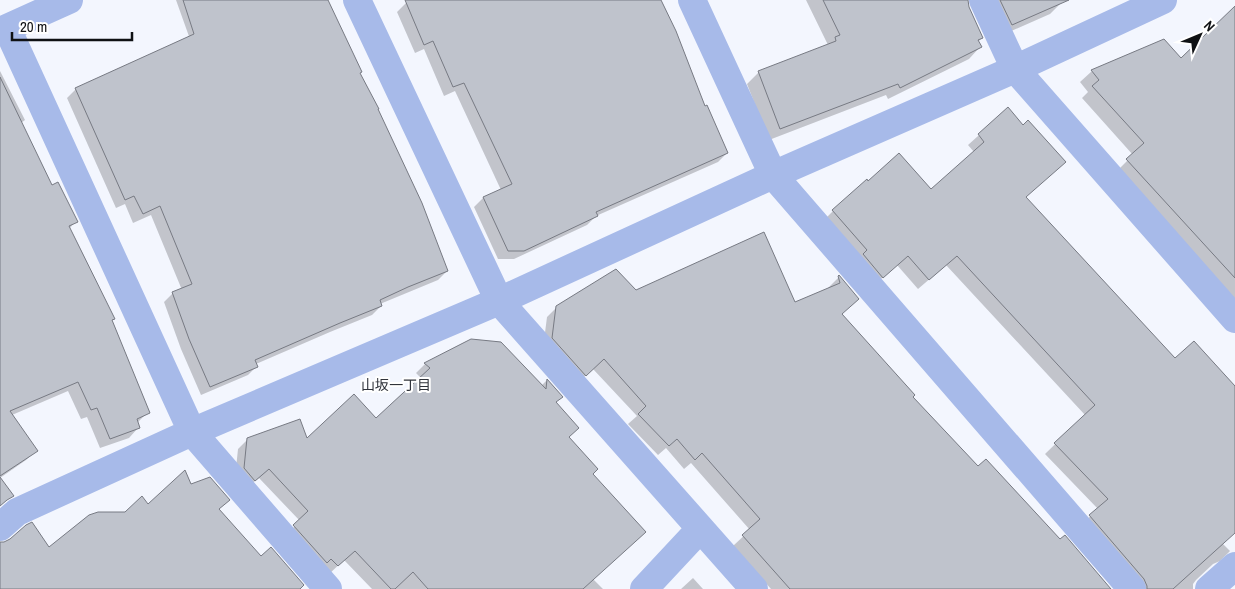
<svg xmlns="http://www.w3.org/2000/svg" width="1235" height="589" font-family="'Archivo Narrow','Noto Sans JP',sans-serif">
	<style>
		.shadow { fill: #0003 }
		.building { fill: #bfc3cc; stroke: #777a83 }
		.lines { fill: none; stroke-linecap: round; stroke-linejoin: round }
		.minor { stroke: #a7bae9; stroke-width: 28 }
		.labels { text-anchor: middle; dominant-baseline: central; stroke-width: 4; stroke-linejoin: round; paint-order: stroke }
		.neighbourhood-label { font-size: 14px; fill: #30333a; stroke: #fff }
	</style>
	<rect width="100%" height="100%" fill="#f3f6fe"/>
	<path class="shadow" d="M 176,0 L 215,0 L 191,42 Z
		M 412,0 L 660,0 L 704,107 L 727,153 L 718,162 L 596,216 L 587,225 L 514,259 L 498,259 L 474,207 L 483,198 L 501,190 L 455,91 L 444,96 L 424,49 L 415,53 L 397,12 L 406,3 Z
		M 806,0 L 966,0 L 968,7 L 982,38 L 978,42 L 980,47 L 969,59 L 888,99 L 886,95 L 769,140 L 747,84 L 759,72 L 828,45 Z
		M 982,0 L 1066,0 L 1062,2 L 1050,14 L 1000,36 Z
		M 1235,14 L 1235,301 L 1116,172 L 1133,155 L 1082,98 L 1088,92 L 1080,82 L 1092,71 L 1163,40 L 1181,60 Z
		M 0,71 L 25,120 L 21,123 L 52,186 L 76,221 L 69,229 L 113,319 L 111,321 L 148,412 L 137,423 L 138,428 L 129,438 L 100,448 L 87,417 L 81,419 L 68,391 L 12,415 L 36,450 L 26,460 L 0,478 Z
		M 359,73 L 447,271 L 438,280 L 380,304 L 381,306 L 372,315 L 330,332 L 256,364 L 257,366 L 248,375 L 201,395 L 181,349 L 164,302 L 173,293 L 182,290 L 151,215 L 133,223 L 125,204 L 116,208 L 67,98 L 76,89 Z
		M 1008,109 L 1025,197 L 1175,360 L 1235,388 L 1235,525 L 1222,543 L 1230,551 L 1220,561 L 1213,564 L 1196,580 L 1193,584 L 1193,589 L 1134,589 L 1080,526 L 1098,509 L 1045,454 L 1085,415 L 946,265 L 918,289 L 897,265 L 872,287 L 823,221 L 833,211 L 930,191 L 974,152 L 968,145 Z
		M 839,277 L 858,299 L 841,314 L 912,397 L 978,468 L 1060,541 L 1110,589 L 771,589 L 733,546 L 750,530 L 691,463 L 684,469 L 666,448 L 658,455 L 628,424 L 637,416 L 593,369 L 575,385 L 543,348 L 547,317 L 557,307 L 636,292 L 795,303 L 829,289 L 828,288 Z
		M 472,340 L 541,386 L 547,380 L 561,396 L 555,403 L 568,437 L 591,474 L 593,579 L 603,589 L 372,589 L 344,560 L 328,575 L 285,536 L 300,521 L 259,478 L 245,489 L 235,478 L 238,449 L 248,439 L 306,440 L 376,420 L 421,378 L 416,373 L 425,364 Z
		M 693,578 L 703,589 L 681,589 Z"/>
	<path class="building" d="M 183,0 L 328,0 L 362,72 L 360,73 L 379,109 L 378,109 L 422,203 L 448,271 L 408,287 L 380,300 L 382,306 L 340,323 L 255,360 L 258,367 L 210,387 L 189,339 L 172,292 L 192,284 L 160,206 L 143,214 L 134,196 L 125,200 L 75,88 L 194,34 Z
		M 405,0 L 661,0 L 676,31 L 705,106 L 707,105 L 728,153 L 596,212 L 598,216 L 524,251 L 508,251 L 483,197 L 512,184 L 464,83 L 453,87 L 433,41 L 424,45 Z
		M 823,0 L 968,0 L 969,7 L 983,38 L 978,40 L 982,47 L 900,88 L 898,84 L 780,129 L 758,71 L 836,41 L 835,37 L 840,35 Z
		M 1000,0 L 1069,0 L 1012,25 Z
		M 1235,6 L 1235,278 L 1126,159 L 1144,143 L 1092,86 L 1099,80 L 1091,70 L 1164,39 L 1181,58 Z
		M 0,77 L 52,185 L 58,182 L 78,222 L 69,226 L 115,319 L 112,320 L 150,413 L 137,419 L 140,428 L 110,439 L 97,408 L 91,410 L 78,382 L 10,411 L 38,451 L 0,476 Z
		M 1008,107 L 1023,125 L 1028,120 L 1066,162 L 1026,197 L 1175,358 L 1194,341 L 1235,386 L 1235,533 L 1173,589 L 1147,589 L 1147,586 L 1144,579 L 1089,515 L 1108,499 L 1054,443 L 1095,405 L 957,256 L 929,280 L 908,256 L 883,278 L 863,254 L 867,250 L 832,210 L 867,179 L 868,181 L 899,153 L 931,189 L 984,142 L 978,134 Z
		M 764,232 L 795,302 L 840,283 L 838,276 L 839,275 L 859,299 L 842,314 L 915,395 L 913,397 L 978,466 L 986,459 L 1060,539 L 1065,535 L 1111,589 L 790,589 L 742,535 L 760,519 L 702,453 L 695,460 L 677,439 L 669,446 L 638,414 L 646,406 L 604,359 L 586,376 L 552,338 L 556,306 L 616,269 L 636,290 Z
		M 471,339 L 501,342 L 546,389 L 547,379 L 563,397 L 556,402 L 579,428 L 569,437 L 598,469 L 593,474 L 646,532 L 583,589 L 428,589 L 413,572 L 395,589 L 391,589 L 355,551 L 338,566 L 331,559 L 327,563 L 293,525 L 308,511 L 269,469 L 255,481 L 244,468 L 247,438 L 300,419 L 307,438 L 354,394 L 376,418 L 430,368 L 424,363 Z
		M 185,470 L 191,484 L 210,477 L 230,500 L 219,509 L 261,556 L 271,547 L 304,585 L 300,589 L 0,589 L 0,542 L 4,542 L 10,539 L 26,525 L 32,522 L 49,547 L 89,515 L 98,512 L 125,512 L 142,496 L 148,504 Z
		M 0,477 L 14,496 L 7,500 L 0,506 Z"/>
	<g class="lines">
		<path class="minor" d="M 357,0 L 499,301 L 754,589
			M 692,0 L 773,175 L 1132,589
			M 983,0 L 1015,69 L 1235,319
			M 7,28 L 192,432 L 328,589
			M 0,31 L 69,0
			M 0,527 L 17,512 L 192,432 L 499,301 L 773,175 L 1015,69 L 1163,0
			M 644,589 L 700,529
			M 1209,589 L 1235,566"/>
	</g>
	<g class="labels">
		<g class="neighbourhood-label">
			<text x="396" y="385">山坂一丁目</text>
		</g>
	</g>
	<g transform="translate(1200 35) rotate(46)" stroke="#ffffff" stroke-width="4" paint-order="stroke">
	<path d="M0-4L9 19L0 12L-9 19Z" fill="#0f1114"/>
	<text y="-8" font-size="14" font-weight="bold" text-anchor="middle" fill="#0f1114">N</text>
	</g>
	<path d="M12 32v8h120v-8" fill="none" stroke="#0f1114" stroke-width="2.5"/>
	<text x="20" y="32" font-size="15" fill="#0f1114" stroke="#ffffff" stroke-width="4" paint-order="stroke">20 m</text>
</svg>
